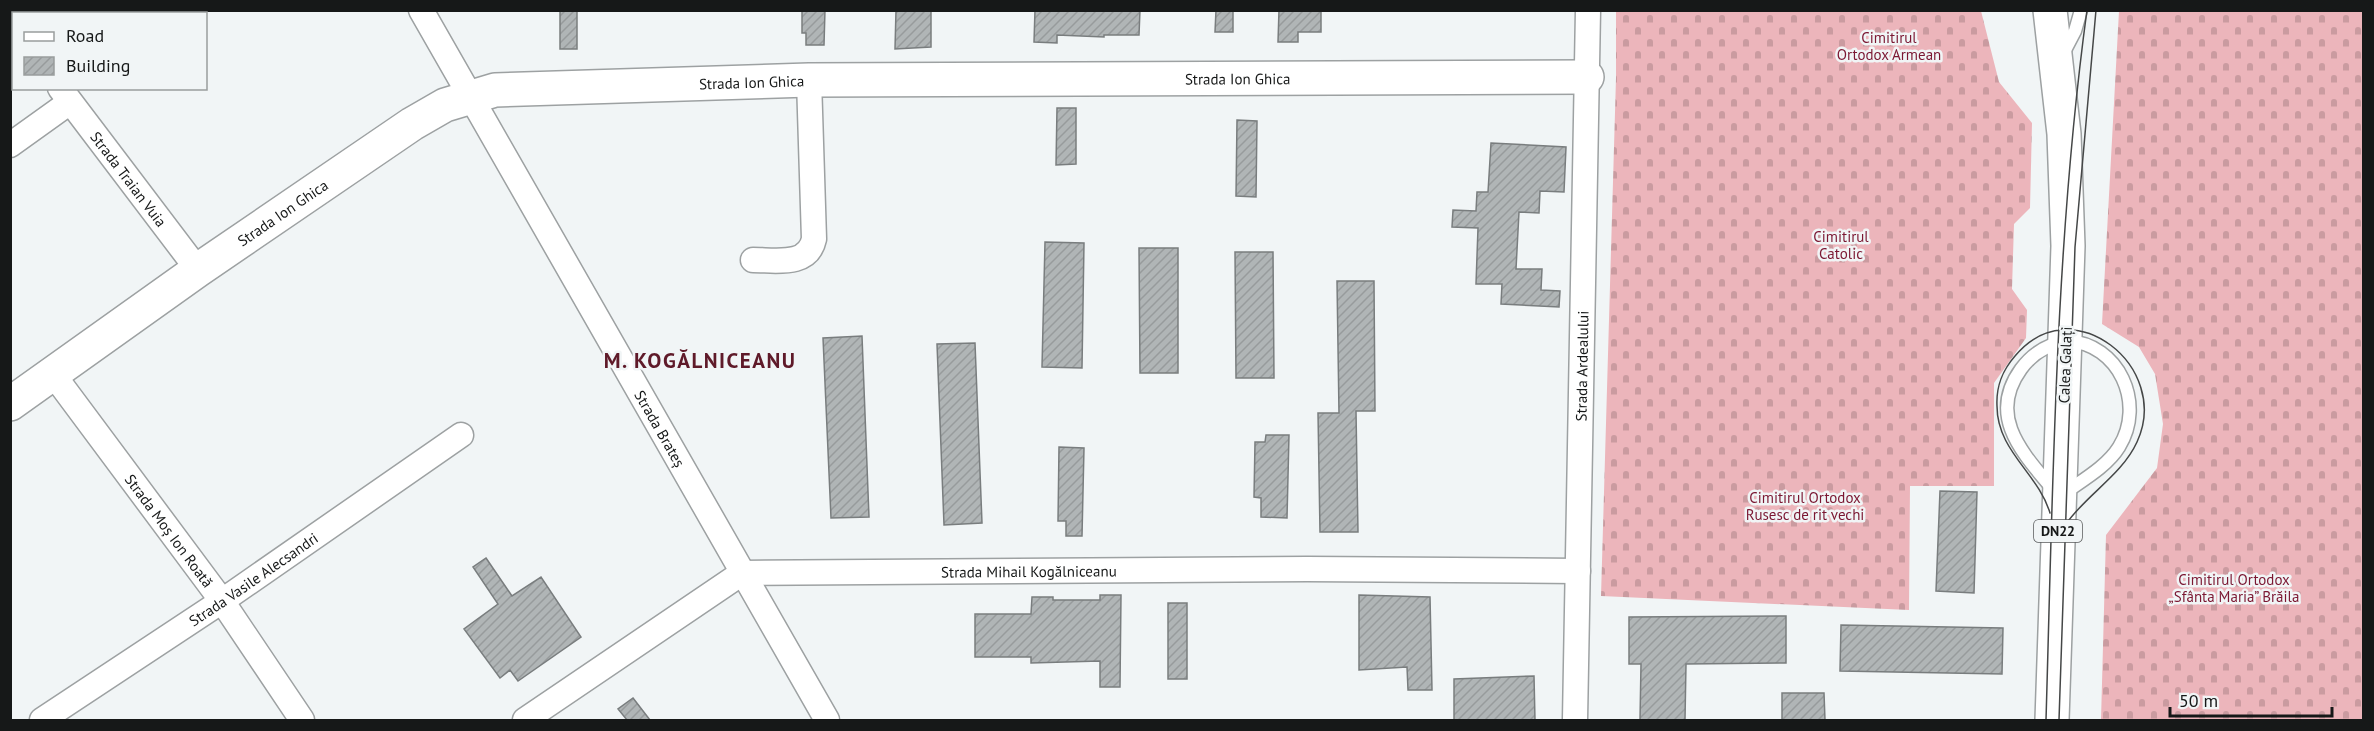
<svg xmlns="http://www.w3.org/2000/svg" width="2374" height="731" font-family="'PT Sans',sans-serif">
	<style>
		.cemetery { fill: url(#cemetery-stones) }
		.building { fill: url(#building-hatch); stroke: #797d7e; stroke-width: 1.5 }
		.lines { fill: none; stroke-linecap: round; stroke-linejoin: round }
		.lane-casing { stroke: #9da1a2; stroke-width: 15 }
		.street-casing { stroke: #9da1a2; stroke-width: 27 }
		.secondary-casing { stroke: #9da1a2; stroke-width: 36 }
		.primary-casing { stroke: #9da1a2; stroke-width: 36 }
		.lane { stroke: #fff; stroke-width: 12 }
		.street { stroke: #fff; stroke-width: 24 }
		.secondary { stroke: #fff; stroke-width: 33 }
		.primary { stroke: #fff; stroke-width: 33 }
		.tram { stroke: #454747; stroke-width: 1.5 }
		.labels { text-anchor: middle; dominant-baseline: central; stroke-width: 5; stroke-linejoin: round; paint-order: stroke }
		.shield { fill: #f1f5f6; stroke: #585a5b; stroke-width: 1.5 }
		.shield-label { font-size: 14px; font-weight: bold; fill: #161818 }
		.park-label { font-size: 15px; fill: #7b1732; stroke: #f1f5f6 }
		.street-label { font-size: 15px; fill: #161818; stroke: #f1f5f6 }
		.district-label { font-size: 21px; font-weight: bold; letter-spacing: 1.5px; fill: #5f1a29; stroke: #f1f5f6 }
	</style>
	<defs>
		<pattern id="cemetery-stones" width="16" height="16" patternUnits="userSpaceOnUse" patternTransform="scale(1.5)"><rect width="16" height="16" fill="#ecb5bb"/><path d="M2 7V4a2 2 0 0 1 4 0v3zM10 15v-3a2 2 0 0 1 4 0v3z" fill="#ca9ba0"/></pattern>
		<pattern id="building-hatch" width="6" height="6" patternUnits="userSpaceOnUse" patternTransform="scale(1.5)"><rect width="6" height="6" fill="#b0b5b6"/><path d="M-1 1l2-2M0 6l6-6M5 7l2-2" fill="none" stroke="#979b9c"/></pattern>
	</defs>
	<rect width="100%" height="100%" fill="#f1f5f6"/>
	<path class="cemetery" d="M 1616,11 L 1981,11 L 1999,82 L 2032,123 L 2030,208 L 2014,224 L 2012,289 L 2027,310 L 2026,338 L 1994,383 L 1994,486 L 1910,486 L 1909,610 L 1601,596 L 1616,78 Z
		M 2119,11 L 2363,11 L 2363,720 L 2101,720 L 2106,535 L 2157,468 L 2163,424 L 2155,374 L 2139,347 L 2102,324 Z"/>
	<path class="building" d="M 560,10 L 577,10 L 577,49 L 560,49 Z
		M 802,10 L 825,10 L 824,45 L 806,45 L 806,33 L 802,33 Z
		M 896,10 L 931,10 L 931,47 L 895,49 Z
		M 1035,10 L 1140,10 L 1139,35 L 1104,35 L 1104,37 L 1057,35 L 1057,43 L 1034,42 Z
		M 1216,10 L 1233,10 L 1233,32 L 1215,32 Z
		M 1279,10 L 1321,10 L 1321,32 L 1298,32 L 1298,42 L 1278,42 Z
		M 1057,108 L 1076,108 L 1076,164 L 1056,165 Z
		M 1237,120 L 1257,121 L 1256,197 L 1236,196 Z
		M 1491,143 L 1566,147 L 1564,192 L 1540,191 L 1539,213 L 1519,212 L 1516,269 L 1542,269 L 1541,290 L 1560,291 L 1559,307 L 1501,304 L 1502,284 L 1476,284 L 1478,228 L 1452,227 L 1453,210 L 1476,211 L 1477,192 L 1488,192 Z
		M 1045,242 L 1084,243 L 1082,368 L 1042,367 Z
		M 1139,248 L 1178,248 L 1178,373 L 1140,373 Z
		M 1235,252 L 1273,252 L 1274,378 L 1236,378 Z
		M 1337,281 L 1374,281 L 1375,411 L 1356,411 L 1358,532 L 1320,532 L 1318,413 L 1339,413 Z
		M 862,336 L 869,517 L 831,518 L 823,338 Z
		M 975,343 L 982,523 L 944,525 L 937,344 Z
		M 1266,435 L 1289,435 L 1287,518 L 1261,517 L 1261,498 L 1254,497 L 1255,442 L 1265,442 Z
		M 1059,447 L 1084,448 L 1082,536 L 1066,536 L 1066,521 L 1058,521 Z
		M 1940,491 L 1977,492 L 1974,593 L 1936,591 Z
		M 486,558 L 512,596 L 541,577 L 581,637 L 518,681 L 510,670 L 500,678 L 464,629 L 498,604 L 473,567 Z
		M 1100,595 L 1121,595 L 1120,687 L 1100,687 L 1100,661 L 1031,663 L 1031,657 L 975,657 L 975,614 L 1031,614 L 1032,597 L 1053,597 L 1053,600 L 1100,600 Z
		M 1359,595 L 1430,597 L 1432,690 L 1408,690 L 1407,667 L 1359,670 Z
		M 1168,603 L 1187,603 L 1187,679 L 1168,679 Z
		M 1786,616 L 1786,663 L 1686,664 L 1685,720 L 1640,720 L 1641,664 L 1629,664 L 1629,617 Z
		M 1841,625 L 2003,628 L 2002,674 L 1840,671 Z
		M 1534,676 L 1535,720 L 1454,720 L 1454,679 Z
		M 1782,693 L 1824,693 L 1825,720 L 1782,720 Z
		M 633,698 L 650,720 L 627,720 L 618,709 Z"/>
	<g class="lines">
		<defs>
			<path id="lane" d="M 2063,54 L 2075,31 L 2081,10
				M 2067,341 C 2119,343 2146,404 2119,447 C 2106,468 2079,482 2059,497 C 2029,459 1984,420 2021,369 C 2032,354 2048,344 2067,341 Z"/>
			<g id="street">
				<path id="s1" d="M 421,10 L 827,720"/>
				<path d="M 10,22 L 14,26"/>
				<path id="s2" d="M 60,88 L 198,270"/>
				<path d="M 10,145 L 70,102"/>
				<path d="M 753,260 C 776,260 808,267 814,239 L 809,80"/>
				<path id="s3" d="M 53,374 L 222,601 L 302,720"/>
				<path id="s4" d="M 42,720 L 222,601 L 461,435"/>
				<path id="s5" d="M 525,720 L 742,573 L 1307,569 L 1578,571"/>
				<path id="s6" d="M 1575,720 L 1588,10"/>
			</g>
			<g id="secondary">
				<path id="s7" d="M 10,404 L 198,270 L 412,124 L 445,105 L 495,90 L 809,80 L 1587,77"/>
			</g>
			<path id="primary" d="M 2050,10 L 2064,134 L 2068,246 L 2052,720"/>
		</defs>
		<use href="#lane" class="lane-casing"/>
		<use href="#street" class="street-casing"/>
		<use href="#secondary" class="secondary-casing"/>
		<use href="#primary" class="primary-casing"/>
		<use href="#lane" class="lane"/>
		<use href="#street" class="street"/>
		<use href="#secondary" class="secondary"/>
		<use href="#primary" class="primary"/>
		<path class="tram" d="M 2050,513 C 2038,473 1997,451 1997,406 C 1996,386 2002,371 2015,356 C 2072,287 2172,367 2137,442 C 2122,475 2086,495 2066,524
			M 2046,720 C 2053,484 2055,245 2087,10
			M 2059,720 L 2075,247 L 2096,10"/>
	</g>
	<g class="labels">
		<rect class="shield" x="2034" y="520" width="48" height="22" rx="4.5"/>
		<g class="shield-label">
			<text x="2058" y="531">DN22</text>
		</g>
		<g class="park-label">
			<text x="1889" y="37">Cimitirul<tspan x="1889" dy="17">Ortodox Armean</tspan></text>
			<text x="1841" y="236">Cimitirul<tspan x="1841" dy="17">Catolic</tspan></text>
			<text x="1805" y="497">Cimitirul Ortodox<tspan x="1805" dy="17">Rusesc de rit vechi</tspan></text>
			<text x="2234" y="579">Cimitirul Ortodox<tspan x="2234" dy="17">„Sfânta Maria” Brăila</tspan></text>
		</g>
		<g class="street-label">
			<text stroke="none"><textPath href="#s7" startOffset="1323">Strada Ion Ghica</textPath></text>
			<text stroke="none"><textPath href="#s7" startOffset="837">Strada Ion Ghica</textPath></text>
			<text stroke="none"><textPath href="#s2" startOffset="114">Strada Traian Vuia</textPath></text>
			<text stroke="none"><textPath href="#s7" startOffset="333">Strada Ion Ghica</textPath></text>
			<text transform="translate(2065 365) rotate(-88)">Calea Galați</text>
			<text stroke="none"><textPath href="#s6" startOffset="354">Strada Ardealului</textPath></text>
			<text stroke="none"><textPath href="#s1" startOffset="482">Strada Brateș</textPath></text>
			<text stroke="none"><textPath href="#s3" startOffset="195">Strada Moș Ion Roată</textPath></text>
			<text stroke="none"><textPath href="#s5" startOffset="549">Strada Mihail Kogălniceanu</textPath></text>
			<text stroke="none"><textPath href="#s4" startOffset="254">Strada Vasile Alecsandri</textPath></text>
		</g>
		<g class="district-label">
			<text x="700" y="360">M. KOGĂLNICEANU</text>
		</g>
	</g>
	<rect width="2374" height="731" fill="none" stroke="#161818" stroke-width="24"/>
	<rect x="12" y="12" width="195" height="78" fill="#f1f5f6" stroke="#999d9d" stroke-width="1.5"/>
	<rect x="24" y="32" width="30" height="9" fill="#ffffff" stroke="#999d9d" stroke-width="1.5"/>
	<text x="66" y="42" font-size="18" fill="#161818">Road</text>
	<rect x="24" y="57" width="30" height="18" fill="url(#building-hatch)" stroke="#999d9d" stroke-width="1.5"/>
	<text x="66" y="72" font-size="18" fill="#161818">Building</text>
	<path d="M2170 707v9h162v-9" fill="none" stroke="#161818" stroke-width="3"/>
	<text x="2179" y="707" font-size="18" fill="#161818" stroke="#f1f5f6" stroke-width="4.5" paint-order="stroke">50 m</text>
</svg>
